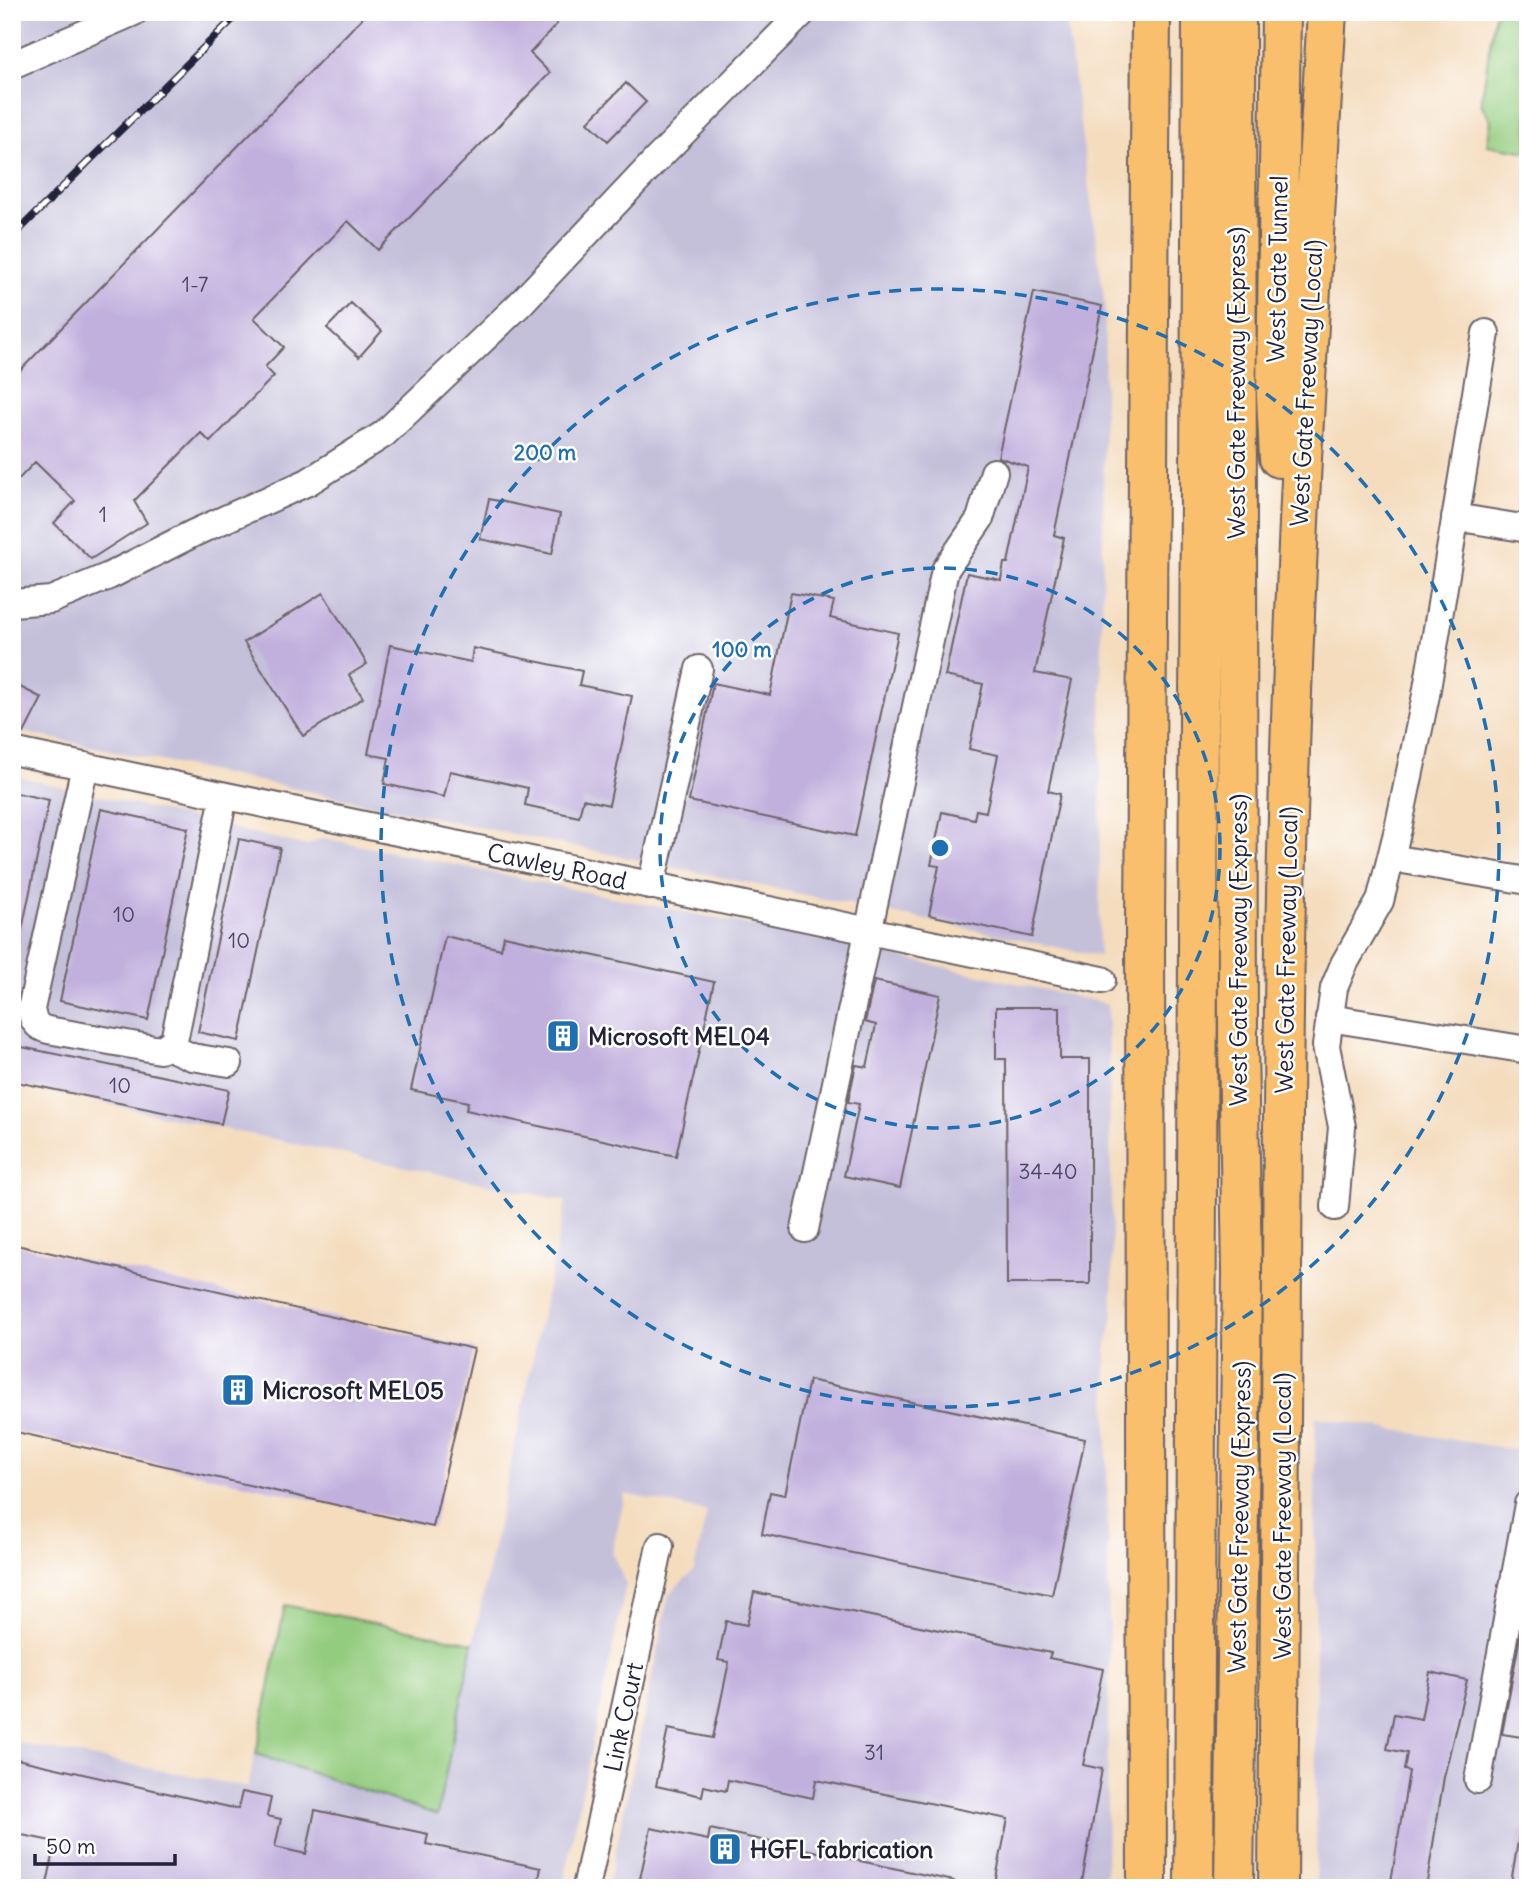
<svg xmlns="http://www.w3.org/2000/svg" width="1540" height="1900" font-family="Delius,sans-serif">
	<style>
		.industrial { fill: #c5c0da }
		.green { fill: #94cc7f; stroke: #5b775d; stroke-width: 2 }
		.building { fill: #c1b0dd }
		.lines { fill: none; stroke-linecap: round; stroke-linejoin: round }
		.minor-casing { stroke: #6c6368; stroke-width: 30 }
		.highway-casing { stroke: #6c6368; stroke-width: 42 }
		.minor { stroke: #fff; stroke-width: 26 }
		.highway { stroke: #f9bf6d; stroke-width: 38 }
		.rail-casing { stroke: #22223b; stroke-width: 8 }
		.rail { stroke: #fff; stroke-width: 5; stroke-dasharray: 16; stroke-linecap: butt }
		.ring { fill: none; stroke: #1f6fb2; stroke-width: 3.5; stroke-dasharray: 12 9 }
		.labels { text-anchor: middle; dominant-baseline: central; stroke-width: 5; stroke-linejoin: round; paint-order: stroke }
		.number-label { font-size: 21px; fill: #4a4664 }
		.street-label { font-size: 24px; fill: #22223b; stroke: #fff }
		.poi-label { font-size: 24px; font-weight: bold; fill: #22223b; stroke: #fff; text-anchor: start }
		.centre { fill: #1f6fb2; stroke: #fff; stroke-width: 3.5 }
		.ring-label { font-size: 21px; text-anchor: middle; font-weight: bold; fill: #1f6fb2; stroke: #fff; stroke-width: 5; stroke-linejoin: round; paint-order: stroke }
	</style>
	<rect width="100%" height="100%" fill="#fff"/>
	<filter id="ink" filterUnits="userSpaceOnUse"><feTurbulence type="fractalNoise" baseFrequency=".0143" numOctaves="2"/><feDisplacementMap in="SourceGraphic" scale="14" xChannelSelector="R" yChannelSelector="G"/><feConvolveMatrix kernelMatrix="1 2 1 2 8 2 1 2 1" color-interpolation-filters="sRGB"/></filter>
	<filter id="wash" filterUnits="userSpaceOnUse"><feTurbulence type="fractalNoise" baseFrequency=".00686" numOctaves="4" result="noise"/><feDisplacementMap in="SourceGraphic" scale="28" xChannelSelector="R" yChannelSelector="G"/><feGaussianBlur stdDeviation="1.57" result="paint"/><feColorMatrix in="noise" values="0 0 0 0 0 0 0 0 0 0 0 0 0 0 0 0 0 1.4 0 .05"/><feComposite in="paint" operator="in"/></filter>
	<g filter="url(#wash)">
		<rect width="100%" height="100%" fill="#f4dcbd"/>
		<path class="industrial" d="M 12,12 L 1065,12 L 1105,306 L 1099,956 L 12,730 Z
			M 12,775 L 306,846 L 323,838 L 852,946 L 1108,1004 L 1113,1316 L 1106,1350 L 1109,1658 L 1106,1888 L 608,1888 L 669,1594 L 694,1570 L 707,1512 L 625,1494 L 612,1553 L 626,1585 L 562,1888 L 12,1888 L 12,1742 L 248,1787 L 285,1605 L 473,1643 L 566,1201 L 12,1084 Z
			M 1315,1417 L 1516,1450 L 1523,1465 L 1528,1466 L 1528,1888 L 1316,1888 Z"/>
		<path class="green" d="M 1495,12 L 1528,12 L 1528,152 L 1487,145 L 1491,121 L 1481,104 Z
			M 285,1605 L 473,1643 L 437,1815 L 256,1754 Z"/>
		<g id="blocks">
			<path class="building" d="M 368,12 L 546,12 L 557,24 L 530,53 L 550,73 L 378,250 L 348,221 L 254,318 L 284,347 L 265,367 L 274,376 L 210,442 L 201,433 L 134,501 L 147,523 L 91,559 L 54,523 L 75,501 L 35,462 L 12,486 L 12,379 Z
				M 626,83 L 646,102 L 608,141 L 588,122 Z
				M 1034,292 L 1102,306 L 1054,535 L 1064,538 L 1035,673 L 1072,680 L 1048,791 L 1060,794 L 1032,937 L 929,915 L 939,866 L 931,865 L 942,812 L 974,819 L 976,810 L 986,812 L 998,755 L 969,749 L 983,684 L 945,676 L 967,573 L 1001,580 L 1004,563 L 1008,563 L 1028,467 L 998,457 Z
				M 351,303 L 382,331 L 359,357 L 327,328 Z
				M 489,499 L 560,514 L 552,554 L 480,539 Z
				M 323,593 L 367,664 L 349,675 L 363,698 L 303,736 L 244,642 Z
				M 791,593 L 834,601 L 830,618 L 898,633 L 855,836 L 689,801 L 713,683 L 770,695 Z
				M 390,645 L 471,662 L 473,648 L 582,671 L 579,685 L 632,696 L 609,805 L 583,799 L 579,817 L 525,805 L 528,788 L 450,771 L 444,797 L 384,784 L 389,758 L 368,754 Z
				M 12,683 L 42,698 L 24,733 L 12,730 Z
				M 12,792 L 49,800 L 19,944 L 12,944 Z
				M 101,809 L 188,828 L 148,1020 L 60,1001 Z
				M 239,839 L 280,848 L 239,1041 L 198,1032 Z
				M 445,936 L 501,949 L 504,936 L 714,982 L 676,1156 L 466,1110 L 468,1102 L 411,1090 Z
				M 874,981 L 940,995 L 900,1188 L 844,1176 L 859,1104 L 848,1102 L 856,1065 L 867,1067 L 876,1025 L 865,1022 Z
				M 996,1007 L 1060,1007 L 1060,1059 L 1090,1059 L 1090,1284 L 1007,1284 L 1006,1059 L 996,1059 Z
				M 12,1045 L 229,1090 L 221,1124 L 12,1081 Z
				M 12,1244 L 474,1349 L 433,1527 L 12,1431 Z
				M 809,1380 L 1085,1439 L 1052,1595 L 762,1534 L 770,1492 L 785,1495 Z
				M 754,1592 L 1051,1653 L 1049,1658 L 1103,1669 L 1083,1765 L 1102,1769 L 1081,1888 L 1042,1885 L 1042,1888 L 994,1888 L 1008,1819 L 816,1780 L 813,1798 L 728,1780 L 726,1791 L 704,1786 L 702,1796 L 656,1786 L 668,1729 L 713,1738 L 729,1662 L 718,1660 L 726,1621 L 747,1625 Z
				M 1521,1631 L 1528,1632 L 1528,1738 L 1502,1734 Z
				M 1430,1672 L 1467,1680 L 1444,1777 L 1426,1888 L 1390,1888 L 1409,1771 L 1404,1770 L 1407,1753 L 1387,1749 L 1394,1714 L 1421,1719 Z
				M 12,1758 L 238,1809 L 242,1792 L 271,1798 L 267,1816 L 281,1819 L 275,1847 L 306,1854 L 315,1810 L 428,1834 L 426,1844 L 541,1868 L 537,1888 L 46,1888 L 56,1842 L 12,1833 Z
				M 651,1828 L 708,1840 L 710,1829 L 954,1881 L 953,1888 L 638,1888 Z
				M 1520,1830 L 1528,1831 L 1528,1888 L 1510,1888 Z"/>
		</g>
	</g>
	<g filter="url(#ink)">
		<use href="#blocks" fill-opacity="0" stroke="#6c6368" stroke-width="2"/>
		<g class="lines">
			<defs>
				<path id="minor" d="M 12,65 L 134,12
					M 1455,517 L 1528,529
					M 12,603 L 51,600 L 109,576 L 194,533 L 308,482 L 384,434 L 520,304 L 656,160 L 803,12
					M 12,751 L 1102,980
					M 85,766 L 31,1009 C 33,1021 36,1027 48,1030 L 160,1050 L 174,1041 L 224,796
					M 1391,858 L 1528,881
					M 651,886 L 699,669
					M 1329,1018 L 1528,1050
					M 169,1047 L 192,1057 L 229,1063
					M 1335,1207 L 1342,1127 L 1326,1046 L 1334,988 L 1344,964 L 1380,901 L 1398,829 L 1426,695 L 1486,333
					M 805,1229 L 945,570 L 980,519 L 994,472
					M 1478,1780 L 1528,1504
					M 586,1888 L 660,1546"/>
				<path id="highway" d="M 1279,458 L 1276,396 L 1281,12
					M 1147,1888 L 1145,929 L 1151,12
					M 1194,1888 L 1202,12
					M 1234,1888 L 1242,1274 L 1238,1042 L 1236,12
					M 1278,1888 C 1282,1595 1280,1303 1284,1011 C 1288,678 1307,345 1327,12"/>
			</defs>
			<use href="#minor" class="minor-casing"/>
			<use href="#highway" class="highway-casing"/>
			<use href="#minor" class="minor"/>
			<use href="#highway" class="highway"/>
			<defs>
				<path id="rail" d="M 12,237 L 240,12"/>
			</defs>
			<use href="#rail" class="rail-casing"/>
			<use href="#rail" class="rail"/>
		</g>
	</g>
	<g class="ring">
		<circle cx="940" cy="848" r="280"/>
		<circle cx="940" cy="848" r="559"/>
	</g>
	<defs>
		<symbol id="building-square" viewBox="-11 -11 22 22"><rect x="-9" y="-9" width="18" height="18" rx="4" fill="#1f6fb2" stroke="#fff"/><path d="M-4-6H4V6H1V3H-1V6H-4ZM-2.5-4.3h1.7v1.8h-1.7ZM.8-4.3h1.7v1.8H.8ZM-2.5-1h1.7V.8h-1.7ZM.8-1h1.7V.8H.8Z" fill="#fff"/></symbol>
	</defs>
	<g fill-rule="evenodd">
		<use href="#building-square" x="544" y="1017" width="38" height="38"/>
		<use href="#building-square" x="219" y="1371" width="38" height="38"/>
		<use href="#building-square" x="706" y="1830" width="38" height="38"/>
	</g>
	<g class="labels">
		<g class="number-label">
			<text x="195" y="284">1-7</text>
			<text x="103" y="514">1</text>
			<text x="124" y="914">10</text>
			<text x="239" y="940">10</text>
			<text x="120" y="1085">10</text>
			<text x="1048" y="1171">34-40</text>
			<text x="874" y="1752">31</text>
		</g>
		<g class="street-label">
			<text transform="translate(1277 269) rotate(-89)">West Gate Tunnel</text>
			<text transform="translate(1236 383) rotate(-90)">West Gate Freeway (Express)</text>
			<text transform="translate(1306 383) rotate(-87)">West Gate Freeway (Local)</text>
			<text transform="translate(557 866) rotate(12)">Cawley Road</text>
			<text transform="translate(1238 950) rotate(-90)">West Gate Freeway (Express)</text>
			<text transform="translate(1286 950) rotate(-89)">West Gate Freeway (Local)</text>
			<text transform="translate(1282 1516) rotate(-90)">West Gate Freeway (Local)</text>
			<text transform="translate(1239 1517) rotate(-89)">West Gate Freeway (Express)</text>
			<text transform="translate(623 1717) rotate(-78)">Link Court</text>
		</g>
		<g class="poi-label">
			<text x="588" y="1036">Microsoft MEL04</text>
			<text x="262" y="1390">Microsoft MEL05</text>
			<text x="750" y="1849">HGFL fabrication</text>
		</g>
	</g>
	<circle cx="940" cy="848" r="10" class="centre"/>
	<g class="ring-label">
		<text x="545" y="460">200 m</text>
		<text x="742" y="657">100 m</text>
	</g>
	<rect width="1540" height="1900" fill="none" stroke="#fff" stroke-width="42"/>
	<path d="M35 1854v10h140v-10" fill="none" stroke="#22223b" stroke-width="3.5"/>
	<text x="46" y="1854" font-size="21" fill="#22223b" stroke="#ffffff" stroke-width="5" paint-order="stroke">50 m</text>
</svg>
